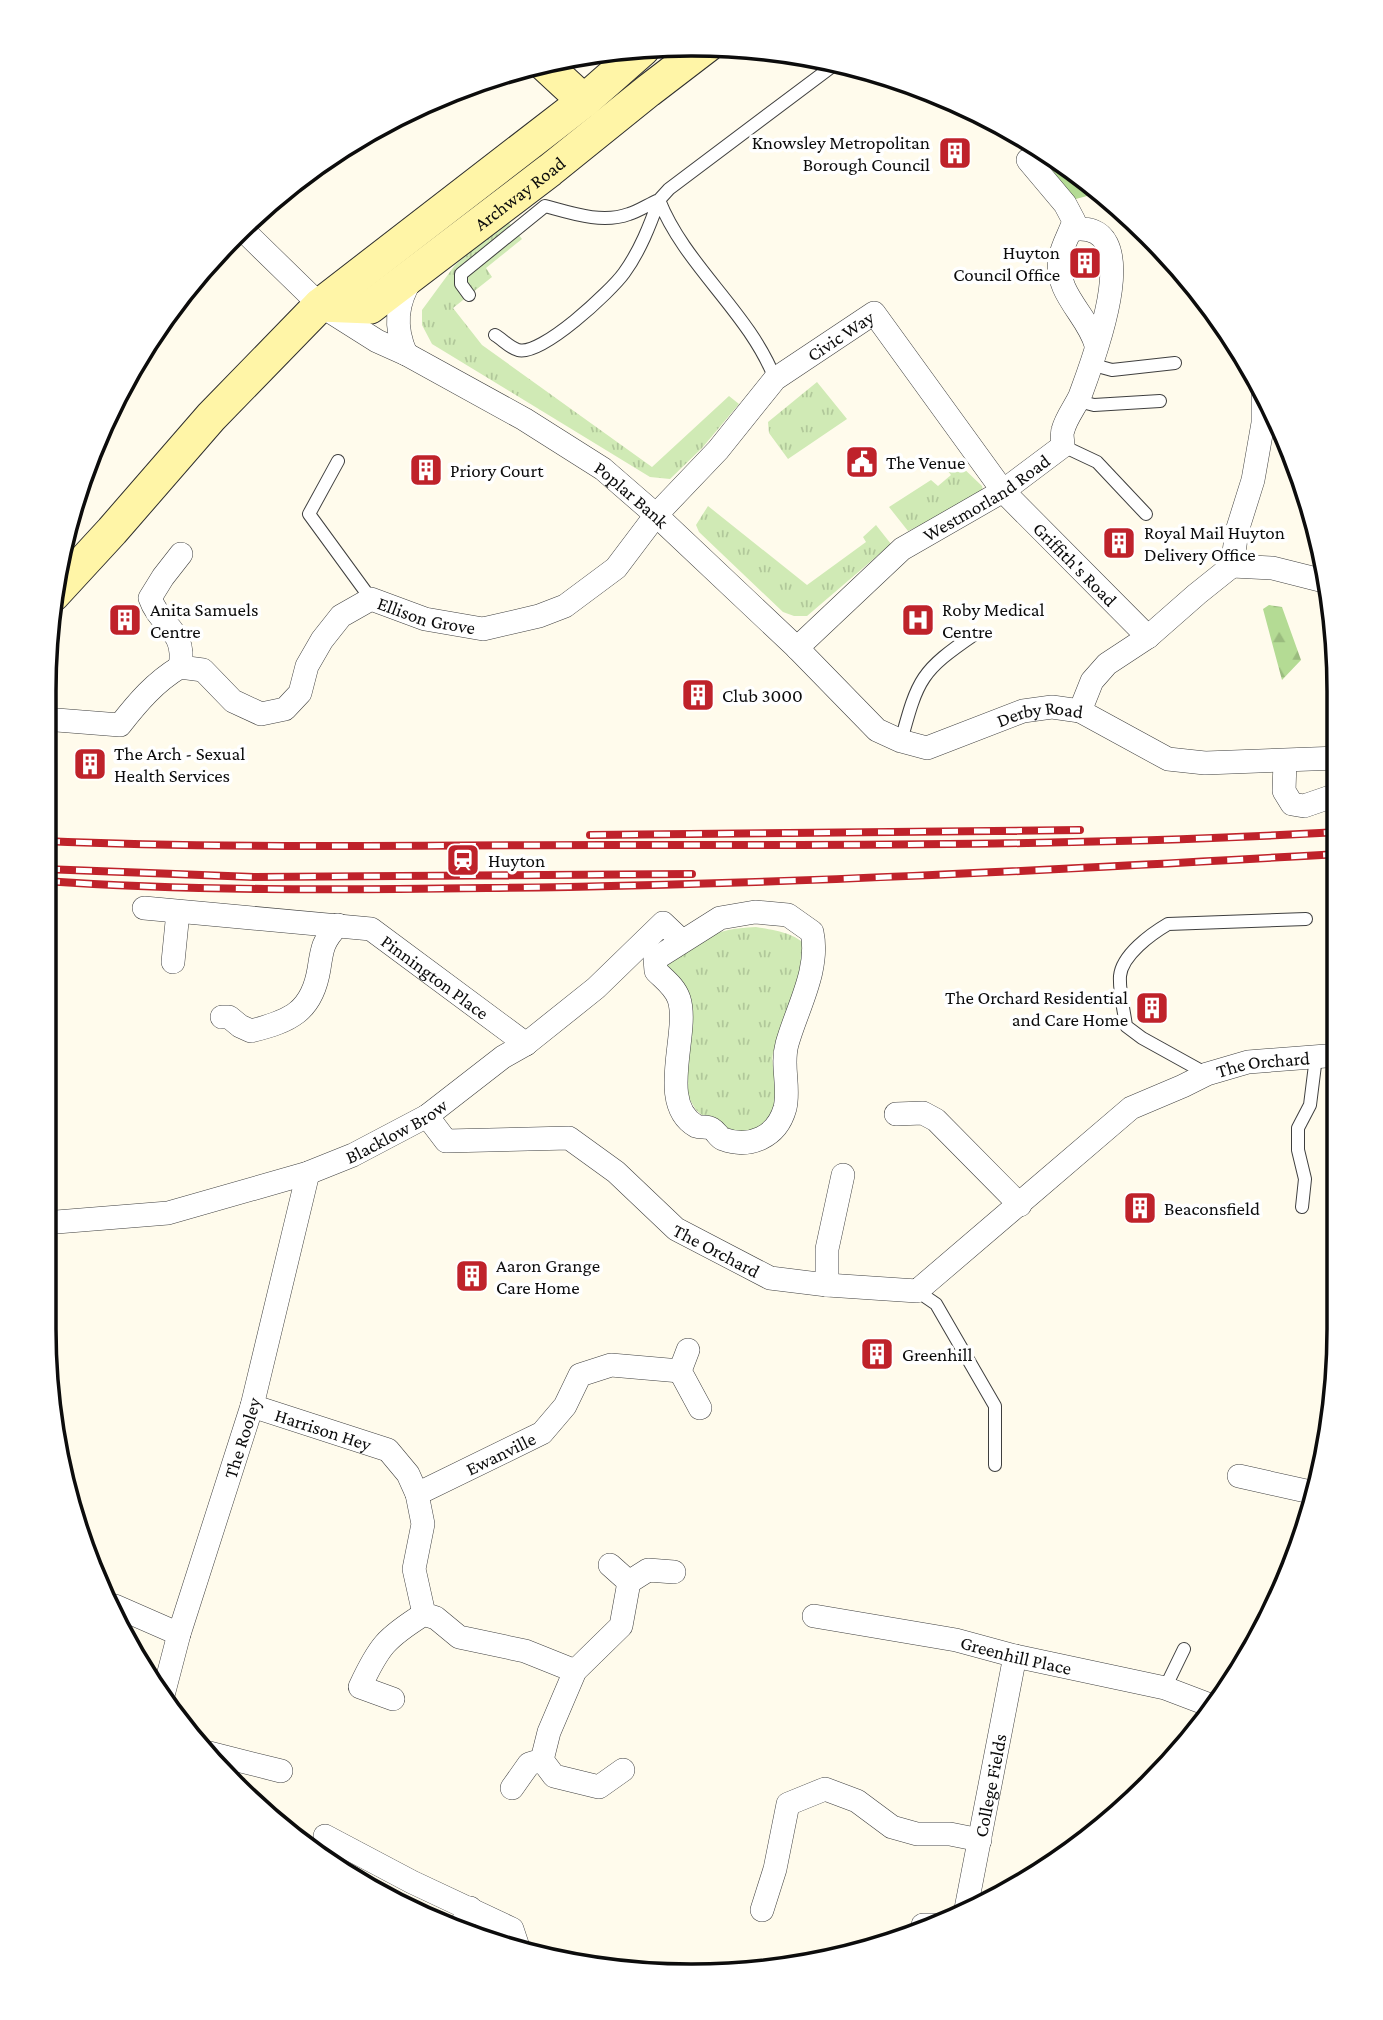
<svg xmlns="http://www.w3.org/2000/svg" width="1383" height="2020" font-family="'Crimson Pro',serif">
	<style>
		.grass { fill: url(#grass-tufts) }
		.forest { fill: url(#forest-firs) }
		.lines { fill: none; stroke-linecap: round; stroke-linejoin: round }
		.lane-casing { stroke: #3f3f3f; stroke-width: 14 }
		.street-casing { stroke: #3f3f3f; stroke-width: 24 }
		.secondary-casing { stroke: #2e2e2e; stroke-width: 35 }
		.lane { stroke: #fff; stroke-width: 12 }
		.street { stroke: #fff; stroke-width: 23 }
		.secondary { stroke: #fff5a7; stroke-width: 33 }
		.rail-casing { stroke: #bf222a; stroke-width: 8 }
		.rail { stroke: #fff; stroke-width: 5; stroke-dasharray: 16; stroke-linecap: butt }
		.labels { text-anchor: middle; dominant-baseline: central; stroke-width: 7; stroke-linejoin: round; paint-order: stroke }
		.poi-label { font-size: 19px; fill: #0c0c0c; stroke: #fff; text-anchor: start }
		.street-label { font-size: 19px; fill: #0c0c0c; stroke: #fff }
		.rim { fill: none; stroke: #0c0c0c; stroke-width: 3.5 }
	</style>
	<defs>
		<pattern id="grass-tufts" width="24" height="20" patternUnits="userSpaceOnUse" patternTransform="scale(1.75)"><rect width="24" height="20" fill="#d0eab5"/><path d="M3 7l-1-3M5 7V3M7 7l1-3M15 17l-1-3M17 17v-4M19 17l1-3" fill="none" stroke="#b1c89a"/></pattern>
		<pattern id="forest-firs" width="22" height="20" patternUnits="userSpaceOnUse" patternTransform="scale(1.75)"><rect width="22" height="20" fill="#b4db94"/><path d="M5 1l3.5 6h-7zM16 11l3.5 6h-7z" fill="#9abb7e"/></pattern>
	</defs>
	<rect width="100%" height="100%" fill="#fffbec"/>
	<path class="grass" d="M 507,220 L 522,239 L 486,268 L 492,277 L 453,308 L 482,345 L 652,467 L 729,396 L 739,404 L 702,448 L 670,479 L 650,477 L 432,344 L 422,325 L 422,310 L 455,265 Z
		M 817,382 L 847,419 L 788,459 L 769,433 L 768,422 Z
		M 959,464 L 982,486 L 984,495 L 908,531 L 889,507 L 931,480 L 938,486 L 951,475 L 948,471 Z
		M 708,506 L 807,585 L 866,542 L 863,537 L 876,525 L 891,544 L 807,616 L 794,616 L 783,612 L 699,532 L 696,525 Z
		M 756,927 C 774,930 799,933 809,950 L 773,1053 C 770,1069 780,1083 778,1099 C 777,1106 772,1114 770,1121 L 739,1137 L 703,1116 L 696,1110 L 686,1093 L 691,1000 L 666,965 C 701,940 710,929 756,927 Z"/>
	<path class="forest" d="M 1048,151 L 1086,181 L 1087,196 L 1072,200 L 1045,167 Z
		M 1269,605 L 1282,607 L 1301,660 L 1282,680 L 1263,609 Z"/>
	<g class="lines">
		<defs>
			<path id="lane" d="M 469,295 L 461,284 L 461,274 L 545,206 C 571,213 602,224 629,214 C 639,211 649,204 659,200
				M 495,335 C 502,339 510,348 518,350 C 541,357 611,291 624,273 C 640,251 650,225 659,200
				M 1090,364 L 1112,370 L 1175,363
				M 775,379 C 749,312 685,266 659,200 L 669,189 L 838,62
				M 1078,401 L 1094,405 L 1160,401
				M 1063,446 L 1097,462 L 1146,514
				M 338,461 L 309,514 L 371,599
				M 901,741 C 918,678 921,671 975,634
				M 1207,1074 L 1142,1038 L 1126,1026 C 1124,1010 1119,992 1120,976 C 1122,955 1151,934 1168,924 L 1306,919
				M 1302,1207 L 1305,1179 L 1298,1150 L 1298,1128 L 1310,1105 L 1316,1057
				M 917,1291 L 936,1304 L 995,1406 L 995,1465
				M 1165,1688 L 1184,1649"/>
			<g id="street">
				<path d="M 1028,160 L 1065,204 L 1074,221 C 1070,233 1062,246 1060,258 C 1054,293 1088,315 1096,345"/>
				<path id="s1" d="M 241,228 L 320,305 L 377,341 L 406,354 L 524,419 L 603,469 L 656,515 L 797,648 L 877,730 L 901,741 L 927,748 L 1023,711 L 1052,707 L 1080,711 L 1168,759 L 1205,763 L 1339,758"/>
				<path d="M 406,354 C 394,327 396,303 412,278"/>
				<path d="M 1263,392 L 1263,423 L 1253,480 L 1237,531 L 1232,566 L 1272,568 L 1328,582"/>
				<path id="s2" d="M 797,648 L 902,549 L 1003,491 L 1063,446 C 1063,441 1061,434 1063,430 C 1066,418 1075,407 1080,396 C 1092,363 1150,216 1071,230"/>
				<path d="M 180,667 C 187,630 160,627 150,598 L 163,577 L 181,554"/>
				<path d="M 1080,711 L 1092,681 L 1107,664 L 1148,637 L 1197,594 L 1232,566"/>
				<path id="s3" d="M 44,719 L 120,725 C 138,702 155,682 180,667 L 203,670 L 233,701 L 261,714 L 285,709 L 300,693 L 307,666 L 322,640 L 341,616 L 371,599 L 425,619 L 483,629 L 539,616 L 565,606 L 616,568 L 656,515 L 718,450 L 775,379 L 874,313 L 1003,491 L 1148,637"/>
				<path d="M 1285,761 L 1284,791 L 1292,804 L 1304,806 L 1339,794"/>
				<path id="s4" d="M 144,908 L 371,929 L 526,1044"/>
				<path d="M 755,912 L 788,915 L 812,932 C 820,970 797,1008 787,1044 C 781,1066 790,1087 785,1108 C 777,1137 750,1149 723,1139 C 718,1137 717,1132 712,1129 C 707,1126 701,1128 696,1126 C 656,1103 690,1033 679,999 C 675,987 665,980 656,971 L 655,959 L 720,918 Z"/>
				<path d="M 173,962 L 178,912"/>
				<path d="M 222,1017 L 229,1017 L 240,1026 L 251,1031 C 290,1021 312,1012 319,969 C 322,948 323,941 338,925"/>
				<path d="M 896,1114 L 923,1113 L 936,1120 L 1020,1205"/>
				<path id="s5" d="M 427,1116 L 446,1141 L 569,1138 L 616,1172 L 676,1229 L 770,1278 L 827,1285 L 917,1291 L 1131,1108 L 1183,1086 L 1207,1074 L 1248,1062 L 1339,1055"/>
				<path id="s6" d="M 44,1223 L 168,1213 L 308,1173 L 353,1155 L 427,1116 L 503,1057 L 526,1044 L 596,988 L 663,923 L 682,941"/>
				<path d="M 827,1285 L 827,1249 L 843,1175"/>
				<path d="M 688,1350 L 680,1371 L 700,1408"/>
				<path id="s7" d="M 252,1406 L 388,1450 L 408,1474 L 417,1494 L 423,1524 L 414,1569 L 424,1614 L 436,1618 L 459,1637 L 525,1651 L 575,1671"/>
				<path d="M 1239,1476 L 1315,1493"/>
				<path id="s8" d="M 417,1494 L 542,1433 L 565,1406 L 580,1375 L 611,1365 L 680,1371"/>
				<path d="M 610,1565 L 629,1582 L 648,1570 L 674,1572"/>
				<path d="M 115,1606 L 179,1634"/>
				<path id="s9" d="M 814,1616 L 956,1640 L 1015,1656 L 1165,1688 L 1215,1707"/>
				<path id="s10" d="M 162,1699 L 179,1634 L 252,1406 L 308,1173"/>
				<path d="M 393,1699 L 360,1687 C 379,1646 386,1638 424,1614"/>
				<path d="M 209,1753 L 281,1771"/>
				<path d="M 623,1770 L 599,1787 L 554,1776 L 542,1760 L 549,1732 L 575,1671 L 621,1626 L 629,1582"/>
				<path d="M 512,1788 L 529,1764 L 542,1760"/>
				<path d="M 325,1836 L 412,1882 L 512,1929 L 518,1947"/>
				<path d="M 762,1910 L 775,1869 L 788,1804 L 825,1789 L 857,1801 L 892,1827 L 917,1834 L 950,1834 L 980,1840"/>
				<path id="s11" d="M 965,1914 L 1015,1656"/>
				<path d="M 923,1925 L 933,1925"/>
				<path d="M 458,1931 L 470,1908"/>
			</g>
			<g id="secondary">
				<path d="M 543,63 L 584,101"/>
				<path id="s12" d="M 320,305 L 370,307 L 550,170 L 648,91 L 708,45"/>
				<path d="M 53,595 L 112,531 L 211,417 L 320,305 L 584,101 L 643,49"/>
			</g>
		</defs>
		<use href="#lane" class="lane-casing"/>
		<use href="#street" class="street-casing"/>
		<use href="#secondary" class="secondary-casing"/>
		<use href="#lane" class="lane"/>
		<use href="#street" class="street"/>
		<use href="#secondary" class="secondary"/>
		<defs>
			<path id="rail" d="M 590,835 L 1080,830
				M 44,841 C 230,849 417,845 604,845 C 849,845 1095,846 1339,832
				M 44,869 L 254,877 L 692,874
				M 44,881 C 191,891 339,890 487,888 C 771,885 1055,870 1339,854"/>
		</defs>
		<use href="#rail" class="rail-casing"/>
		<use href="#rail" class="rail"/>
	</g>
	<defs>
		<symbol id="building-square" viewBox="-11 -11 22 22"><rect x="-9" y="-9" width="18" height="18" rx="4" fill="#bf222a" stroke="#fff"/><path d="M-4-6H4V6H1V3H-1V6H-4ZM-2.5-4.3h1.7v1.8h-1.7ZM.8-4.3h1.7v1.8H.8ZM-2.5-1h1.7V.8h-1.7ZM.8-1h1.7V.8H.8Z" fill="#fff"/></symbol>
		<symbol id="civic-square" viewBox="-11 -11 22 22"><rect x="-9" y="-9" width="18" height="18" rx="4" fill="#bf222a" stroke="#fff"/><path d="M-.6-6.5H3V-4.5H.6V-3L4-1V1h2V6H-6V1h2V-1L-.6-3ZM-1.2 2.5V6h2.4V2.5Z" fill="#fff"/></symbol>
		<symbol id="hospital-square" viewBox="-11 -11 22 22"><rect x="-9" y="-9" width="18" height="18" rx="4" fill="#bf222a" stroke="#fff"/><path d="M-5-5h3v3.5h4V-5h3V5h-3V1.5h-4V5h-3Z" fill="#fff"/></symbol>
		<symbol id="station-square" viewBox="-11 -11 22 22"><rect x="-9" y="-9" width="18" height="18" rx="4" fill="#bf222a" stroke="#fff"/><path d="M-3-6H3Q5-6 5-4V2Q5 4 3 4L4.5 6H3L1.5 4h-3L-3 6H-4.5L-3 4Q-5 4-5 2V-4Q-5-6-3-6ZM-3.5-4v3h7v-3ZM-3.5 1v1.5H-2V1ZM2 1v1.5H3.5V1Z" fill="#fff"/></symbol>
	</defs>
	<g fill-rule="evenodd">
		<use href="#building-square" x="936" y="134" width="38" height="38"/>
		<use href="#building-square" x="1066" y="244" width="38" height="38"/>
		<use href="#civic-square" x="843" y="443" width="38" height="38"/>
		<use href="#building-square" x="407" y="451" width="38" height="38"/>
		<use href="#building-square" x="1100" y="524" width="38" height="38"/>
		<use href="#building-square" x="106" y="601" width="38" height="38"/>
		<use href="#hospital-square" x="899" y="601" width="38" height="38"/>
		<use href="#building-square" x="679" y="676" width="38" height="38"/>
		<use href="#building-square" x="71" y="745" width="38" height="38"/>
		<use href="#station-square" x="444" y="841" width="38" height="38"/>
		<use href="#building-square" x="1133" y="989" width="38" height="38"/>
		<use href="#building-square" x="1121" y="1189" width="38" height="38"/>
		<use href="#building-square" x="453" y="1257" width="38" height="38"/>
		<use href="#building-square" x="858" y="1335" width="38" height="38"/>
	</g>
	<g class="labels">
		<g class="poi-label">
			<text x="930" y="142" text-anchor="end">Knowsley Metropolitan<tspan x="930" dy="22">Borough Council</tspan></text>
			<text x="1060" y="252" text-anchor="end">Huyton<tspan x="1060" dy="22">Council Office</tspan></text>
			<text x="886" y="462">The Venue</text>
			<text x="450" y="470">Priory Court</text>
			<text x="1144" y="532">Royal Mail Huyton<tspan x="1144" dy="22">Delivery Office</tspan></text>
			<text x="150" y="609">Anita Samuels<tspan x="150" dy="22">Centre</tspan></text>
			<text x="942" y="609">Roby Medical<tspan x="942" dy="22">Centre</tspan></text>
			<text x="722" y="695">Club 3000</text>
			<text x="114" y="753">The Arch - Sexual<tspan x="114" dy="22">Health Services</tspan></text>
			<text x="488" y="860">Huyton</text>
			<text x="1128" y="997" text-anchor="end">The Orchard Residential<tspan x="1128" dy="22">and Care Home</tspan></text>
			<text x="1164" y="1208">Beaconsfield</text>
			<text x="496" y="1265">Aaron Grange<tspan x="496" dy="22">Care Home</tspan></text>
			<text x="902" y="1354">Greenhill</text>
		</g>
		<g class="street-label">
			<text stroke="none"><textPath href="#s12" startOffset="238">Archway Road</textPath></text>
			<text stroke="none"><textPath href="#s3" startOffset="1018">Civic Way</textPath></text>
			<text stroke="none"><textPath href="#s1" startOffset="476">Poplar Bank</textPath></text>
			<text stroke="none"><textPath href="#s2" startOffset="243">Westmorland Road</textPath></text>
			<text stroke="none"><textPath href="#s3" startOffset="1381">Griffith's Road</textPath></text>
			<text stroke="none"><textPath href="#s3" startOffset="485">Ellison Grove</textPath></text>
			<text stroke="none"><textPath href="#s1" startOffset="989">Derby Road</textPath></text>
			<text stroke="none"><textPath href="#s4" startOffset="308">Pinnington Place</textPath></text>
			<text stroke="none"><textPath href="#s5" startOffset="971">The Orchard</textPath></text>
			<text stroke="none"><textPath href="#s6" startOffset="368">Blacklow Brow</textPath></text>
			<text stroke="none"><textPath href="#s5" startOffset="341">The Orchard</textPath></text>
			<text stroke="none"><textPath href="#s7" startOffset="75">Harrison Hey</textPath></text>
			<text stroke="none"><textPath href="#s10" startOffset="273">The Rooley</textPath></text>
			<text stroke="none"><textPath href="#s8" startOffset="93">Ewanville</textPath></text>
			<text stroke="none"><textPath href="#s9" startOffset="206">Greenhill Place</textPath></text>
			<text stroke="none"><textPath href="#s11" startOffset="131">College Fields</textPath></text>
		</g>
	</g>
	<path d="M0 0H1383V2020H0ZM691 56H692A635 635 0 0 1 1327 691V1329A635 635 0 0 1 692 1964H691A635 635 0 0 1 56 1329V691A635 635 0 0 1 691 56Z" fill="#fff" fill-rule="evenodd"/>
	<path class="rim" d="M691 56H692A635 635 0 0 1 1327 691V1329A635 635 0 0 1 692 1964H691A635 635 0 0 1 56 1329V691A635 635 0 0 1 691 56Z"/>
</svg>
